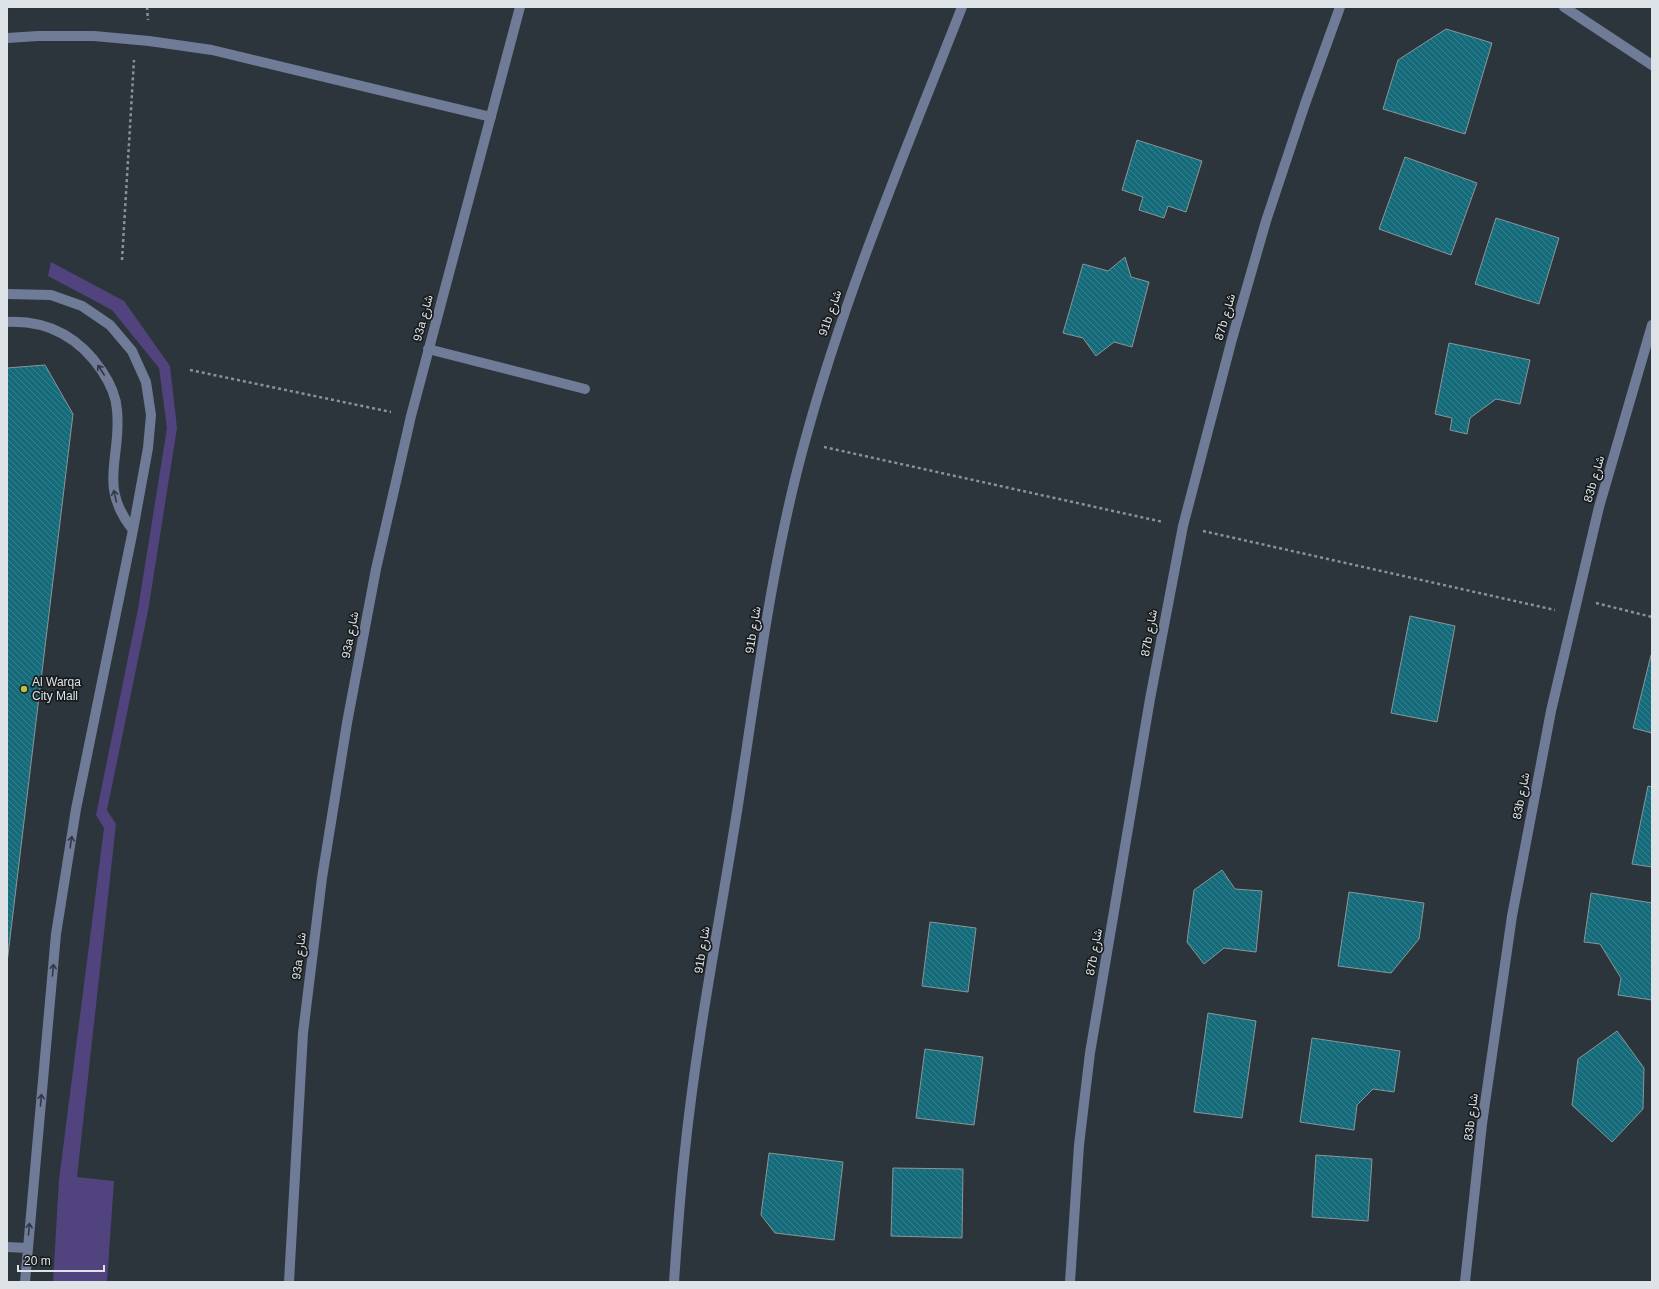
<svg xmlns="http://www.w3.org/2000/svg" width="1659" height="1289" font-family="Arial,Vazirmatn,sans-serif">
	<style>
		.green { fill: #51437e }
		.building { fill: url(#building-back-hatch); stroke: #899699 }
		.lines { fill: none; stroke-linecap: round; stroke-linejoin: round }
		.path { stroke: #8b9297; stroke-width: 2.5; stroke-dasharray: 3 3; stroke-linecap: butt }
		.minor { stroke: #6f7b97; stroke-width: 10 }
		.oneway { stroke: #323842 }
		.poi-dot { fill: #bebf42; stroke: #181c1e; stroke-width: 1.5 }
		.labels { text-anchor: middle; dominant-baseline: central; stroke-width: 3.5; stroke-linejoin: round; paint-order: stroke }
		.street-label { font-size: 12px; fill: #dee3e7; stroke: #181c1e }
		.poi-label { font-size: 12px; fill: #dee3e7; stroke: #181c1e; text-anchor: start }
	</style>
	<defs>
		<pattern id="building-back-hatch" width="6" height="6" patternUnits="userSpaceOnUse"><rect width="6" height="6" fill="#166b7b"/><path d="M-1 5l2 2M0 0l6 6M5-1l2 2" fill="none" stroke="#37808e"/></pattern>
	</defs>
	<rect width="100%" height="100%" fill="#2c353b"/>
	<path class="green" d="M 51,262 L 124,301 L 170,366 L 177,428 L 148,611 L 107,810 L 116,824 L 77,1177 L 114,1181 L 107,1282 L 53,1282 L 59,1180 L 104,828 L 96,815 L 138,609 L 167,428 L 159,368 L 112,310 L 48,276 Z"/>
	<path class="building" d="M 1446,29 L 1492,43 L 1465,134 L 1383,109 L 1398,60 Z
		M 1137,140 L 1202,161 L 1186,212 L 1168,206 L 1164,218 L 1139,210 L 1143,197 L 1122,190 Z
		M 1405,157 L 1477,183 L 1451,255 L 1379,229 Z
		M 1496,218 L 1559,238 L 1539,304 L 1475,284 Z
		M 1125,257 L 1131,277 L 1149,282 L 1132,347 L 1114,342 L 1096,356 L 1083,338 L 1063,333 L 1083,264 L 1108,271 Z
		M 1449,343 L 1530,360 L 1520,404 L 1496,399 L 1470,418 L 1467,434 L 1450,430 L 1452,418 L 1435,414 Z
		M 45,365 L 73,414 L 7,963 L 7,368 Z
		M 1410,616 L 1455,626 L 1437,722 L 1391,713 Z
		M 1651,655 L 1652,655 L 1652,733 L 1633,728 Z
		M 1648,786 L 1652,787 L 1652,867 L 1632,864 Z
		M 1222,870 L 1235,889 L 1262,891 L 1256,952 L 1224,948 L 1204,964 L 1187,942 L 1194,890 Z
		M 1349,892 L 1424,903 L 1419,939 L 1391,973 L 1338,966 Z
		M 1591,893 L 1652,903 L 1652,1000 L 1618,995 L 1621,978 L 1600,944 L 1584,942 Z
		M 930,922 L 976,928 L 968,992 L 922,986 Z
		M 1208,1013 L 1256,1021 L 1242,1118 L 1194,1112 Z
		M 1617,1031 L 1644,1068 L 1643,1109 L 1612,1142 L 1572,1105 L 1578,1059 Z
		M 1312,1038 L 1400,1051 L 1394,1092 L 1373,1089 L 1357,1105 L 1354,1130 L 1300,1122 Z
		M 925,1049 L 983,1057 L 974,1125 L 916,1118 Z
		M 769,1153 L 843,1162 L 834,1240 L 775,1233 L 761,1215 Z
		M 1316,1155 L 1372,1159 L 1368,1221 L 1312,1217 Z
		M 893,1168 L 963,1169 L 962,1238 L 891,1236 Z"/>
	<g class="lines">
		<path class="path" d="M 147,7 L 148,20
			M 122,260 L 134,60
			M 190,370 L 391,412
			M 824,447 L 1163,522
			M 1203,531 L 1555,610
			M 1596,603 L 1652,617"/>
		<path class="minor" d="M 1564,7 L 1652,65
			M 7,38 L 38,36 L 94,36 L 149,41 L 212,50 L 491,117
			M 7,294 L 51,295 L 82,306 L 110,325 L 132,351 L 146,382 L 151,415 L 148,448 L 133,530 L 76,809 L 56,934 L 25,1282
			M 7,322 C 48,320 79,337 102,371 C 110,383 116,396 117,410 C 122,458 97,485 133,530
			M 428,349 L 585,389
			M 7,1247 L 27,1248
			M 289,1282 L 303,1033 L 322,878 L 347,723 L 376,569 L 411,416 L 520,7
			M 674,1282 C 677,1238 680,1194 685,1150 C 697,1035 720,920 738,805 C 757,683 772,560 805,441 C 845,293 906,150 962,7
			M 1070,1282 L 1079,1145 L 1090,1053 L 1150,699 L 1183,526 L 1232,339 L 1266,221 L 1305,104 L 1340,7
			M 1465,1282 L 1482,1124 L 1512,916 L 1551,711 L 1599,507 L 1652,325"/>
	</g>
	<defs><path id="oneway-shaft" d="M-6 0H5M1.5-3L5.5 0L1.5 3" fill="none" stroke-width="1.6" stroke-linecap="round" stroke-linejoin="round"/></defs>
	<g class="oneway">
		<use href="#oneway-shaft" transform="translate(101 370) rotate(-123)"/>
		<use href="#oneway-shaft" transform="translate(115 496) rotate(-103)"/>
		<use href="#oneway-shaft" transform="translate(71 842) rotate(-81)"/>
		<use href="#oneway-shaft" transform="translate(53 970) rotate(-85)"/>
		<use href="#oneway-shaft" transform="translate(41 1100) rotate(-85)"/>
		<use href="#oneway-shaft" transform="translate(29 1229) rotate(-85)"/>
	</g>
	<circle class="poi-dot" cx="24" cy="689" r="4"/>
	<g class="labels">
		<g class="street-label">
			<text transform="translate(830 313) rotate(-71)">91b شارع</text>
			<text transform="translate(1225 317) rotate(-74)">87b شارع</text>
			<text transform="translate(423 318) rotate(-75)">93a شارع</text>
			<text transform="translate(1594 479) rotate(-74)">83b شارع</text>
			<text transform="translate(753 630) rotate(-81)">91b شارع</text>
			<text transform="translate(1149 633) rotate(-80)">87b شارع</text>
			<text transform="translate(350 635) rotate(-79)">93a شارع</text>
			<text transform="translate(1521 796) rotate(-79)">83b شارع</text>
			<text transform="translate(702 950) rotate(-81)">91b شارع</text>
			<text transform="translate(1094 952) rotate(-80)">87b شارع</text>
			<text transform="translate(299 956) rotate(-83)">93a شارع</text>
			<text transform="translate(1471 1117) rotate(-83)">83b شارع</text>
		</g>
		<g class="poi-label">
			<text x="32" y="682">Al Warqa<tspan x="32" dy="14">City Mall</tspan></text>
		</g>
	</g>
	<rect width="1659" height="1289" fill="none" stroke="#dee3e7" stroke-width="16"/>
	<path d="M18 1265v6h86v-6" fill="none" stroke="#dee3e7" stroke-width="2"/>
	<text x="24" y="1265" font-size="12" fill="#dee3e7" stroke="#181c1e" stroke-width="3" paint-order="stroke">20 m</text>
</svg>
